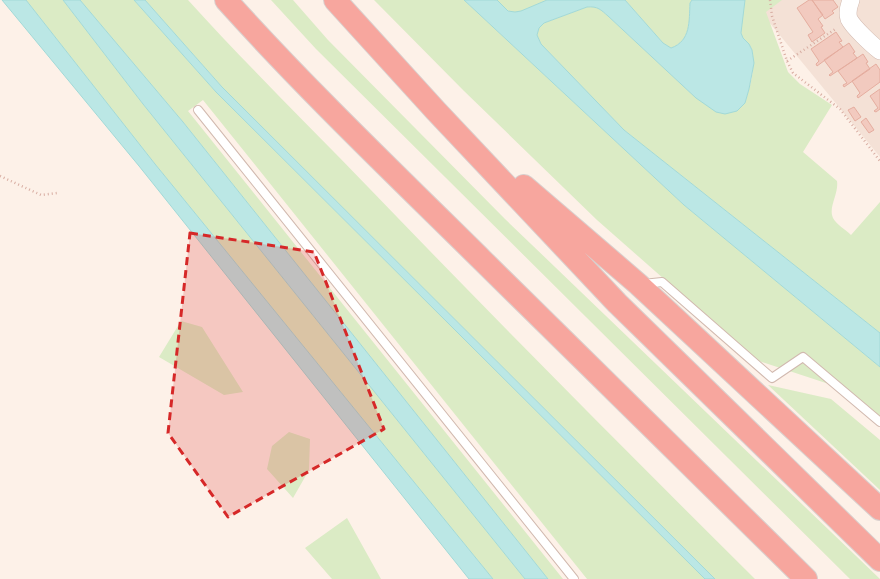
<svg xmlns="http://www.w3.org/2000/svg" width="880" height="579" font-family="Barlow,sans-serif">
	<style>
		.residential { fill: #f4e1d6 }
		.green { fill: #dbebc5 }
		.water { fill: #bbe7e5; stroke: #a2d9d7 }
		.building { fill: #f2cabf; stroke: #e5ad9f }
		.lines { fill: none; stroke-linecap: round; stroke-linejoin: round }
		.service-casing { stroke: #d1b9af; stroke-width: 10 }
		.minor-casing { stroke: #d1b9af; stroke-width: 18 }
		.motorway-casing { stroke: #d9cfcd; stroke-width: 24 }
		.path { stroke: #d8ada2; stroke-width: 2.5; stroke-dasharray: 1 3; stroke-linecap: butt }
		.service { stroke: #fff; stroke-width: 8 }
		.minor { stroke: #fff; stroke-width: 17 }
		.motorway { stroke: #f7a69e; stroke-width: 22 }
		.marked { fill: #d62828; fill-opacity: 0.2; stroke: #d62828; stroke-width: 3; stroke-dasharray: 8 5; stroke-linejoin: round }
	</style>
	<rect width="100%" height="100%" fill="#fdf1e8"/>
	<path class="residential" d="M 751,0 L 880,0 L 880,157 Z"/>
	<path class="green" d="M 26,0 L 63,0 L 143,104 L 525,579 L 493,579 L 155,164 Z
		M 80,0 L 134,0 L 216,92 L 705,579 L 587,579 L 203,100 L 188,111 L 563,579 L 548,579 L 183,122 Z
		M 145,0 L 188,0 C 246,64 308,125 369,188 C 496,320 625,450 755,579 L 715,579 L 222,87 Z
		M 271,0 L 293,0 L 328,40 L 505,219 L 880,579 L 850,579 L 316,49 Z
		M 374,0 L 464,0 L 684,205 L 880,367 L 880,422 L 838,387 L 756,360 L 597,220 L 464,91 Z
		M 497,0 L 547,0 C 537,4 520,16 509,11 C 505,9 500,3 497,0 Z
		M 625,0 L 692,0 L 690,3 C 689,21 691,41 671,48 L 663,43 Z
		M 745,0 L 782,0 L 766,12 L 788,72 L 800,84 L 832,105 L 803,152 L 837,181 C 839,194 828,207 833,218 C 836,224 846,230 851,235 L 880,202 L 880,333 L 624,130 L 541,44 L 537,35 L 539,28 L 544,23 L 587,7 C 598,6 601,10 608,16 L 696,98 L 745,103 C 750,87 756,67 752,50 C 750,43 741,40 741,32 C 741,21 743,10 745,0 Z
		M 181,321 L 202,327 L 243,392 L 224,395 L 159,357 Z
		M 768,385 L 831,399 L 880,440 L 880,490 Z
		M 289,432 L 310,439 L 309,470 L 293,498 L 267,469 L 272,446 Z
		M 347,518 L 381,579 L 332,579 L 305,548 Z"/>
	<path class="water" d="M 2,0 L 26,0 L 155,164 L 493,579 L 469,579 L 139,166 Z
		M 63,0 L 80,0 L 183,122 L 548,579 L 525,579 L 143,104 Z
		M 134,0 L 145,0 L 222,87 L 715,579 L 705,579 L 216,92 Z
		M 464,0 L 497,0 L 508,11 L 515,12 L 521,11 L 547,0 L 625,0 L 663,43 L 671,48 C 691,41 689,21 690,3 L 692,0 L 745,0 L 741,33 L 743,38 L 749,44 L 752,50 L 754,63 L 749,89 L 745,103 L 737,111 L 725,114 L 716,112 L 696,98 L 608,16 C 601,10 598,6 587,7 L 544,23 L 539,28 L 537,35 L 541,44 L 624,130 L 880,333 L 880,367 L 684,205 Z"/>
	<path class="building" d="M 809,0 L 812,0 L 823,15 L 818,19 L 823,26 L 821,27 L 825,33 L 812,42 L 808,35 L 813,32 L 797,8 Z
		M 812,0 L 833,0 L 838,7 L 832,11 L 834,13 L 825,19 Z
		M 836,32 L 842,41 L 839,42 L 843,47 L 817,66 L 816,64 L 819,61 L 811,49 Z
		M 849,43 L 855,52 L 853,53 L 857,58 L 830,76 L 829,75 L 833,72 L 824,60 Z
		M 863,54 L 868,62 L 866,63 L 870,69 L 844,87 L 843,85 L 847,83 L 838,71 Z
		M 876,64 L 880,70 L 880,82 L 858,98 L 857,96 L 860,93 L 852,81 Z
		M 880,89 L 880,109 L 876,112 L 874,111 L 878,108 L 870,96 Z
		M 854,107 L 861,117 L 855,121 L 848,110 Z
		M 866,118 L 874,130 L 869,133 L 861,122 Z"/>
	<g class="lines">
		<defs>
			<path id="service" d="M 198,110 L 574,579
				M 643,284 L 662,282 L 772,378 L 803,357 L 880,422"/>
			<path id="minor" d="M 851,0 C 849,5 847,13 849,19 C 853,27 872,45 880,51"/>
			<path id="motorway" d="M 226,0 C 308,91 396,175 483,261 C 591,367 698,473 806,579
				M 335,0 L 436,111 L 617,303 L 880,560
				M 524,186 L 638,284 L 880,509"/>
		</defs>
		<use href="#service" class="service-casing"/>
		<use href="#minor" class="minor-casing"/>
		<use href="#motorway" class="motorway-casing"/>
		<path class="path" d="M 770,0 L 772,16 L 787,61 L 793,73 L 840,109 L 880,161
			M 787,61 L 837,28
			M 0,176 L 41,195 L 57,193"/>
		<use href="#service" class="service"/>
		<use href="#minor" class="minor"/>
		<use href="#motorway" class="motorway"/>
	</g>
	<path class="marked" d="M 190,233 L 314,252 L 384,429 L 228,517 L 168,433 Z"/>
</svg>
